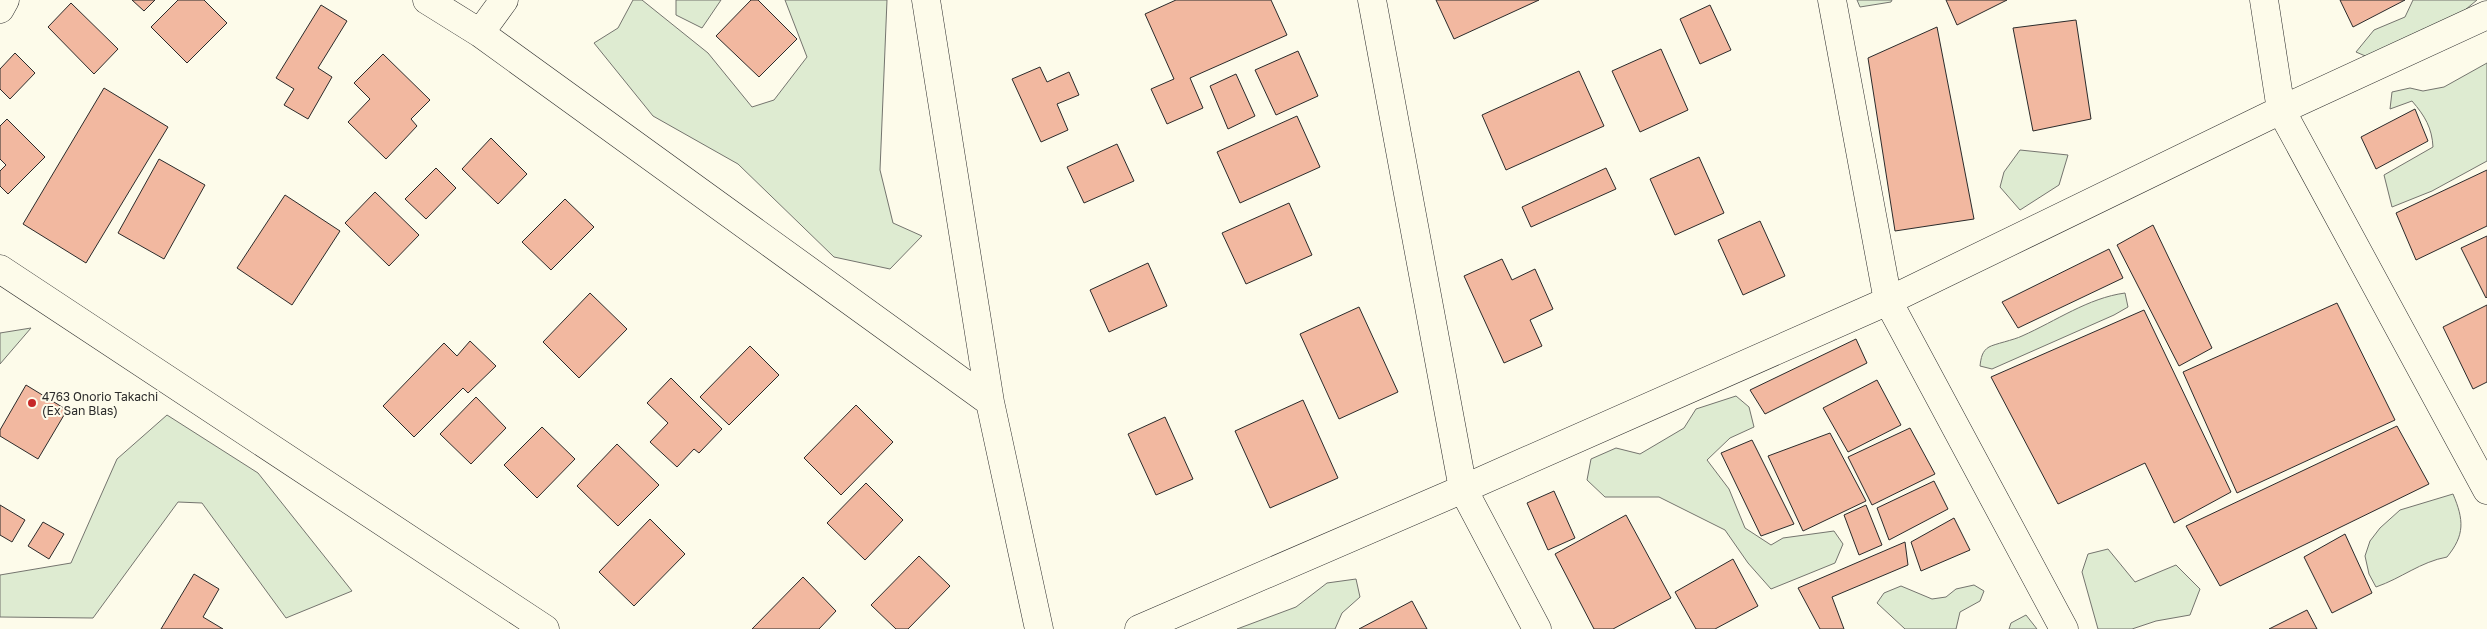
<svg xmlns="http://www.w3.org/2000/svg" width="2487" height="629" font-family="'Golos Text',sans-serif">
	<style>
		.green { fill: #deebd1; stroke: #74746e }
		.building { fill: #f2b8a0; stroke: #2b2b2b }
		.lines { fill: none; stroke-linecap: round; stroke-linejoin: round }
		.minor-casing { stroke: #2b2b2b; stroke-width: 29 }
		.minor { stroke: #fdfbea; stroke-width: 28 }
		.poi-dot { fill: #c62828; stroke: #fdfbea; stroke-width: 2 }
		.labels { text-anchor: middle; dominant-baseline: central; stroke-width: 4; stroke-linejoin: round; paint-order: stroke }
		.poi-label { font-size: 12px; fill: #2b2b2b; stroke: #fdfbea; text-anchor: start }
	</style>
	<rect width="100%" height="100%" fill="#fdfbea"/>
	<path class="green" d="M 633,0 L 642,0 L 708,53 L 752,107 L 774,100 L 807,57 L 785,0 L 887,0 L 880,170 L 893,223 L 922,236 L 890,269 L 834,257 L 738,164 L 653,116 L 594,43 L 618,28 Z
		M 676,0 L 721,0 L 702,28 L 676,15 Z
		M 1857,0 L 1892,0 L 1891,2 L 1860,7 Z
		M 2413,0 L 2477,0 L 2441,30 L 2377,61 L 2356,52 L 2374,30 L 2405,17 Z
		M 2487,63 L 2487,161 L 2432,191 L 2392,207 L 2384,175 L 2433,147 C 2432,128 2425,116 2412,101 L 2390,109 L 2392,92 L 2410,88 L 2423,91 L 2444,87 Z
		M 2020,150 L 2068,155 L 2059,185 L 2020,210 L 2000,187 L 2004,172 Z
		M 2125,293 L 2128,307 L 2114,315 L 1992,369 L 1980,366 C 1981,358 1982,351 1989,347 C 1994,344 2014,340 2022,336 C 2056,321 2088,298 2125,293 Z
		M 31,328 L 0,364 L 0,333 Z
		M 1736,396 L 1749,407 L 1754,427 L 1730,438 L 1707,460 L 1729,489 L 1745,528 L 1771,545 L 1783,538 L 1834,531 L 1843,544 L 1835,563 L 1771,589 L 1748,563 L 1725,530 L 1659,497 L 1605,497 L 1587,480 L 1591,459 L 1616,448 L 1640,454 L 1684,428 L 1696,409 Z
		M 167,415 L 258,473 L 352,591 L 286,618 L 202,503 L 178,502 L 93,618 L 0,617 L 0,575 L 71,563 L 117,459 Z
		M 2453,494 C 2464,520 2465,535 2447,557 C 2420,562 2402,578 2376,587 L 2369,574 L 2365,556 L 2370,541 L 2380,528 L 2400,510 Z
		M 2108,549 L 2135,582 L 2176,565 L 2200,589 L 2190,615 L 2156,621 L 2132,629 L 2098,629 L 2082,572 L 2088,554 Z
		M 1356,579 L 1360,597 L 1342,613 L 1335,629 L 1237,629 L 1296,607 L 1327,583 Z
		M 1974,585 L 1984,591 L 1980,601 L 1960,612 L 1956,629 L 1905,629 L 1877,603 L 1884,593 L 1901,586 L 1932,599 L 1946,597 L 1956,589 Z
		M 2026,615 L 2037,629 L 2009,629 L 2011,623 Z"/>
	<path class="building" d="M 132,0 L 155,0 L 144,11 Z
		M 178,0 L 204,0 L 227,23 L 187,63 L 151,27 Z
		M 751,0 L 758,0 L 797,39 L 759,77 L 716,36 Z
		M 1176,0 L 1271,0 L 1287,35 L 1190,78 L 1203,108 L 1167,124 L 1151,89 L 1174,79 L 1145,14 Z
		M 1436,0 L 1539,0 L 1454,39 Z
		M 1946,0 L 2007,0 L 1957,25 Z
		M 2340,0 L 2405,0 L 2353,27 Z
		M 71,3 L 118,49 L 94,74 L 48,27 Z
		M 321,5 L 347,21 L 318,68 L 332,77 L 308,119 L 284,105 L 294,89 L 276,78 Z
		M 1710,5 L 1731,50 L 1700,64 L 1680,19 Z
		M 2076,20 L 2091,119 L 2033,131 L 2013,28 Z
		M 1937,27 L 1974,219 L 1895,231 L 1868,58 Z
		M 1661,49 L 1688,110 L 1640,132 L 1612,71 Z
		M 1298,51 L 1318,96 L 1276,115 L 1255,70 Z
		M 15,53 L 35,73 L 10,99 L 0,89 L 0,69 Z
		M 383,54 L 430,100 L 411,119 L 417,126 L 386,159 L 348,122 L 370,99 L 354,83 Z
		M 1040,67 L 1047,82 L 1069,72 L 1079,95 L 1057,104 L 1068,130 L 1041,142 L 1012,79 Z
		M 1579,71 L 1604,126 L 1506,170 L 1482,115 Z
		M 1236,74 L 1255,116 L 1228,129 L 1210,86 Z
		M 104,88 L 168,127 L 86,263 L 23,224 Z
		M 2415,109 L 2428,141 L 2376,169 L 2361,137 Z
		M 1297,116 L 1320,167 L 1240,203 L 1217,152 Z
		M 7,119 L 45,157 L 8,194 L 0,186 L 0,171 L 6,165 L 0,159 L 0,126 Z
		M 491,138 L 527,174 L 498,204 L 462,169 Z
		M 1117,144 L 1134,181 L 1084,203 L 1067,167 Z
		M 1699,157 L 1724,213 L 1675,235 L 1650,179 Z
		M 159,159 L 205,185 L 164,259 L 118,233 Z
		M 436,168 L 456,188 L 426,219 L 405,199 Z
		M 1606,168 L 1616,189 L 1531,227 L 1522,207 Z
		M 2487,170 L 2487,226 L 2416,260 L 2396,213 Z
		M 375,192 L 419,235 L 389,266 L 345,223 Z
		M 285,195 L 340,231 L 292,305 L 237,268 Z
		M 565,199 L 594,227 L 551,270 L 522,242 Z
		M 1289,203 L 1312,255 L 1246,284 L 1222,233 Z
		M 1760,221 L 1785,276 L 1743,295 L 1718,240 Z
		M 2153,225 L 2212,348 L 2179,366 L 2117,245 Z
		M 2487,236 L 2487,297 L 2486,298 L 2461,248 Z
		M 2109,249 L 2123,278 L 2018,328 L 2002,302 Z
		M 1502,259 L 1512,280 L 1535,269 L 1553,309 L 1530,320 L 1542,346 L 1504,363 L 1464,276 Z
		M 1148,263 L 1167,306 L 1109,332 L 1090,290 Z
		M 590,293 L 627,329 L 579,378 L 543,342 Z
		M 2337,303 L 2395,420 L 2237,493 L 2183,372 Z
		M 2487,305 L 2487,382 L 2473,389 L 2443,327 Z
		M 1359,307 L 1398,392 L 1339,419 L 1300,334 Z
		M 2144,310 L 2231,492 L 2174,523 L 2145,463 L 2058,504 L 1991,377 Z
		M 1856,339 L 1867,363 L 1765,414 L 1750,390 Z
		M 470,341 L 496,366 L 468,393 L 463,388 L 414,437 L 383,406 L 444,343 L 457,356 Z
		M 750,346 L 779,375 L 729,425 L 700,397 Z
		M 671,378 L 722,429 L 699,453 L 694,449 L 677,467 L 650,442 L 668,423 L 647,403 Z
		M 1877,380 L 1901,425 L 1848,452 L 1823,408 Z
		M 26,385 L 67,410 L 38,459 L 0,436 L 0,430 Z
		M 476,397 L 506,428 L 471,464 L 440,434 Z
		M 1303,400 L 1338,478 L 1270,508 L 1235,431 Z
		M 856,405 L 893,442 L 841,495 L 804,458 Z
		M 1165,417 L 1193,479 L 1156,495 L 1128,434 Z
		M 2397,426 L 2429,484 L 2220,586 L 2186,526 Z
		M 542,427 L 575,459 L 537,498 L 504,465 Z
		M 1910,428 L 1935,474 L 1872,505 L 1848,457 Z
		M 1830,433 L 1866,501 L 1803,531 L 1768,456 Z
		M 1752,440 L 1794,524 L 1761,536 L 1721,453 Z
		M 617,444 L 659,485 L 618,526 L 577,486 Z
		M 1934,481 L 1948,509 L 1889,540 L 1877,508 Z
		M 866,483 L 903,520 L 865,560 L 827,523 Z
		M 1554,491 L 1575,538 L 1548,550 L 1527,503 Z
		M 0,505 L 25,520 L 12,542 L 0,535 Z
		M 1866,505 L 1882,545 L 1859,555 L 1844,515 Z
		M 1626,515 L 1671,598 L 1613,629 L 1594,629 L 1555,554 Z
		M 1954,518 L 1970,550 L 1921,571 L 1911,542 Z
		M 650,519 L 685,554 L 634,606 L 599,572 Z
		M 43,522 L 64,534 L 49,559 L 28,546 Z
		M 2345,534 L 2372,593 L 2332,613 L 2304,557 Z
		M 1905,542 L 1908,565 L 1832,597 L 1844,629 L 1820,629 L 1798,588 Z
		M 919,556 L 950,586 L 908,629 L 896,629 L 871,605 Z
		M 1733,559 L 1758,606 L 1715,629 L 1696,629 L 1675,592 Z
		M 194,574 L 219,589 L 203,617 L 223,629 L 161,629 Z
		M 803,577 L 836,611 L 819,629 L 752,629 Z
		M 1412,601 L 1427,629 L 1359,629 Z
		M 2307,610 L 2317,629 L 2269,629 Z"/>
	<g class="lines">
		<defs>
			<path id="minor" d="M 427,0 L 480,33 L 990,402
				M 926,0 L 990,402 L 1039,629
				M 1372,0 L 1463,489 L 1537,629
				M 1832,0 L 1888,301 L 2064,629
				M 2264,0 L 2281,110 L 2487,490
				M 0,9 L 5,0
				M 480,33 L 504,0
				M 0,269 L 545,629
				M 1139,629 L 1463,489 L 1888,301 L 2281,110 L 2487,15"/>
		</defs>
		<use href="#minor" class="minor-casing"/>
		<use href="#minor" class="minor"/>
	</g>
	<circle class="poi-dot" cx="32" cy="403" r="5"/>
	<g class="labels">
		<g class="poi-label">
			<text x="42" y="396">4763 Onorio Takachi<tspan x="42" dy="14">(Ex San Blas)</tspan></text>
		</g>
	</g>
</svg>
